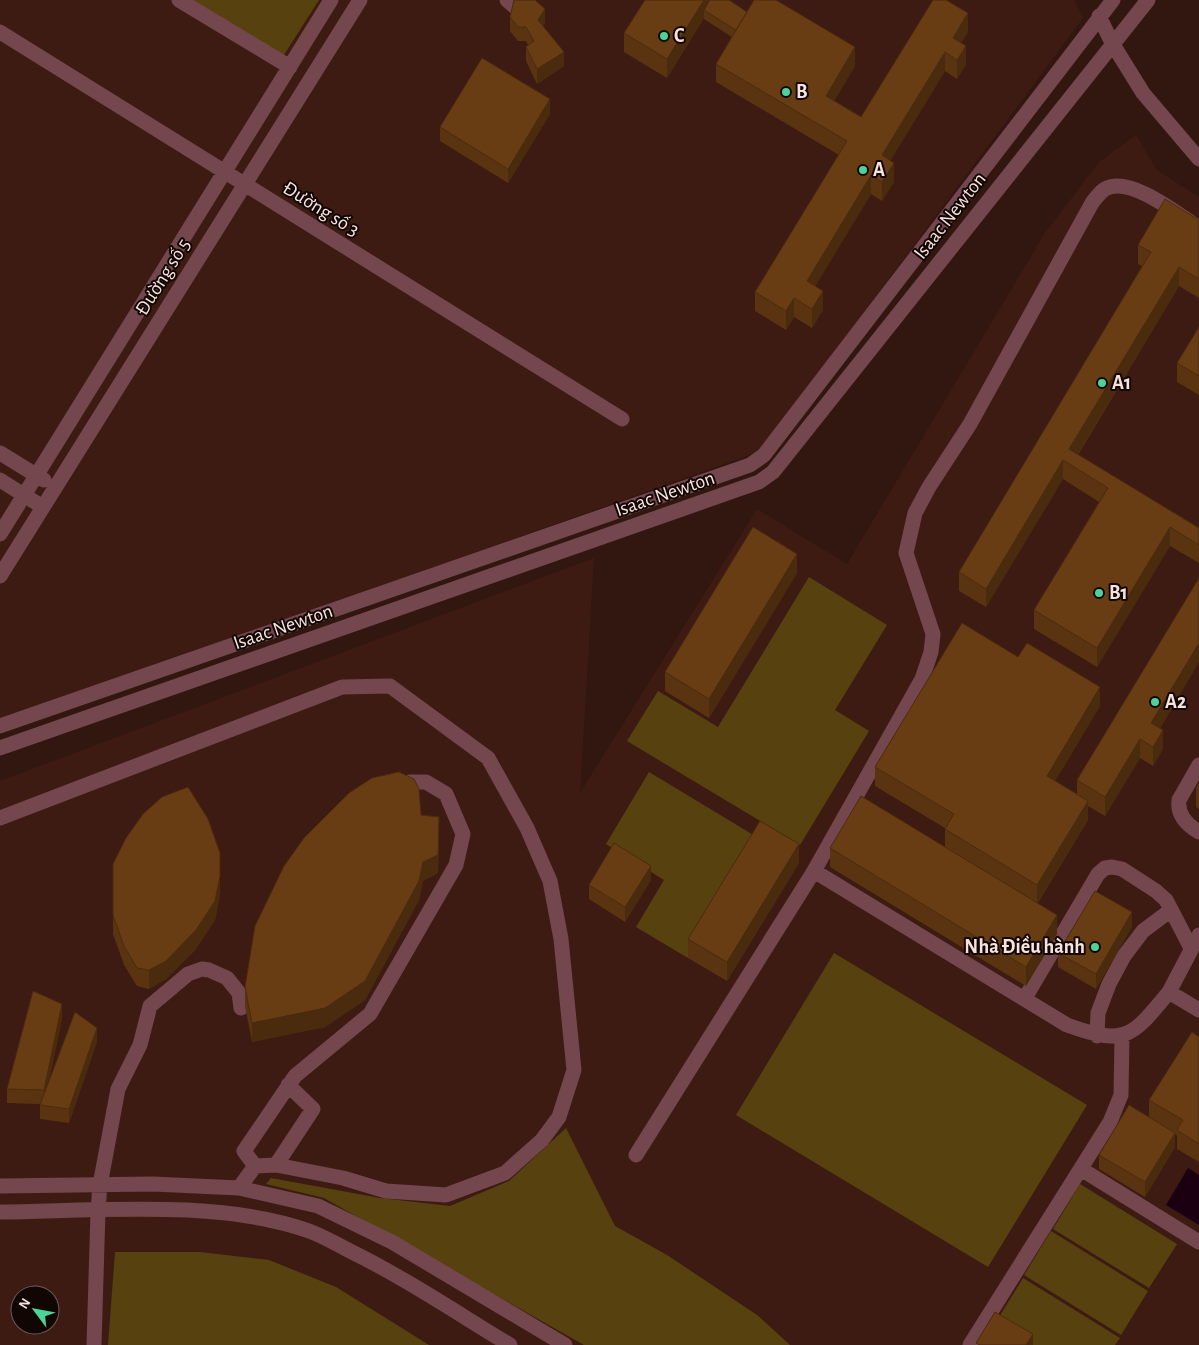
<svg xmlns="http://www.w3.org/2000/svg" width="1199" height="1345" font-family="'Alegreya Sans',sans-serif">
	<style>
		.built { fill: #3d1b13; fill-rule: evenodd }
		.green { fill: #57420f }
		.water { fill: #1b0011 }
		.lines { fill: none; stroke-linecap: round; stroke-linejoin: round }
		.minor { stroke: #74464d; stroke-width: 15 }
		.wall { fill: #5a3411 }
		.shaded-wall { fill: #4a2b0e }
		.building { fill: #693d14; stroke: #4a2b0e }
		.poi-dot { fill: #4dd39a; stroke: #120604; stroke-width: 2 }
		.labels { text-anchor: middle; dominant-baseline: central; stroke-width: 4; stroke-linejoin: round; paint-order: stroke }
		.poi-label { font-size: 20px; font-weight: bold; fill: #f6e3dd; stroke: #120604; text-anchor: start }
		.street-label { font-size: 20px; fill: #f6e3dd; stroke: #120604 }
	</style>
	<rect width="100%" height="100%" fill="#321711"/>
	<path class="built" d="M 0,0 L 1074,0 L 1083,18 L 761,451 L 0,721 Z
		M 1136,135 L 1157,170 L 1199,197 L 1199,1345 L 0,1345 L 0,781 L 594,558 L 580,793 L 757,509 L 847,564 L 1045,233 L 1099,162 ZM 20,1295 L 50,1295 L 50,1325 L 20,1325 Z"/>
	<path class="green" d="M 188,0 L 319,0 L 282,58 Z
		M 809,577 L 887,625 L 835,710 L 869,731 L 800,845 L 627,741 L 658,691 L 718,727 Z
		M 649,772 L 760,839 L 688,958 L 636,927 L 664,880 L 606,844 Z
		M 834,953 L 1087,1105 L 988,1267 L 736,1115 Z
		M 566,1128 L 615,1226 L 667,1255 L 757,1315 L 790,1345 L 584,1345 L 324,1198 L 266,1184 L 271,1178 L 380,1198 L 450,1206 L 509,1181 Z
		M 1080,1184 L 1177,1244 L 1149,1288 L 1053,1229 Z
		M 1051,1231 L 1148,1291 L 1121,1335 L 1024,1275 Z
		M 115,1252 L 200,1252 L 269,1260 L 336,1287 L 429,1345 L 108,1345 Z
		M 1023,1278 L 1120,1338 L 1115,1345 L 1033,1345 L 996,1322 Z"/>
	<path class="water" d="M 1188,1168 L 1199,1175 L 1199,1225 L 1166,1205 Z"/>
	<g class="lines">
		<path class="minor" d="M 179,0 L 290,67
			M 507,0 L 515,7
			M 1099,16 L 1112,43 L 1143,93 L 1199,159
			M 0,32 L 622,419
			M 0,453 L 44,480
			M 0,480 L 43,507
			M 0,534 L 331,0
			M 0,576 L 360,0
			M 0,726 L 750,465 L 764,455 L 1113,0
			M 0,748 L 759,482 L 773,472 L 1148,0
			M 1199,765 L 1179,800 C 1177,815 1187,825 1199,832
			M 0,818 L 342,687 L 390,686 L 488,758 L 527,828 L 550,881 L 561,939 L 574,1070 L 559,1117 L 542,1140 L 505,1173 L 446,1195 L 386,1191 L 343,1178 L 276,1165 L 255,1166 L 239,1188
			M 814,871 L 922,679 L 931,652 L 933,634 L 906,553 L 915,513 L 929,487 L 970,424 L 1092,203 C 1095,199 1100,192 1105,189 C 1130,175 1179,215 1199,228
			M 1169,992 L 1199,935
			M 1025,998 L 1098,874 L 1105,868 L 1112,867 L 1122,869 L 1156,891 L 1166,900 L 1191,948
			M 1097,1036 L 1098,1013 L 1109,984 L 1124,956 L 1143,931 L 1171,910
			M 636,1155 L 814,871 L 1067,1025 C 1126,1046 1131,1038 1169,992 L 1199,1010
			M 276,1165 L 313,1109 L 288,1085
			M 255,1166 L 244,1151 L 295,1076 L 370,1014 L 456,865 L 463,834 L 446,794 L 426,782 L 410,782 L 396,786
			M 1081,1169 L 1199,1242
			M 0,1186 L 153,1184 L 239,1188 L 318,1206 L 392,1242 L 565,1345
			M 0,1212 C 93,1211 221,1199 309,1231 C 323,1236 336,1244 350,1251 C 405,1278 457,1313 510,1345
			M 94,1345 L 98,1211 L 100,1185 L 118,1089 L 140,1045 L 150,1006 L 188,974 L 202,969 L 209,970 L 227,978 L 239,993 L 241,1008
			M 970,1345 L 1110,1122 L 1121,1095 L 1122,1035"/>
	</g>
	<path class="wall" d="M 645,0 L 747,12 L 855,66 L 834,101 L 861,117 L 968,32 L 961,43 L 966,64 L 957,79 L 945,71 L 890,161 L 894,182 L 882,201 L 871,194 L 815,286 L 823,310 L 812,328 L 794,317 L 786,330 L 755,311 L 755,292 L 839,155 L 716,82 L 716,64 L 732,37 L 704,19 L 704,18 L 667,78 L 624,52 L 624,33 Z
		M 510,17 L 545,23 L 543,26 L 564,66 L 537,84 L 526,61 L 526,47 L 528,45 L 526,41 L 518,41 L 510,31 Z
		M 550,114 L 508,183 L 440,141 L 440,127 Z
		M 1199,220 L 1199,298 L 1179,286 L 1078,455 L 1199,528 L 1199,563 L 1170,546 L 1097,667 L 1034,629 L 1034,610 L 1099,502 L 1063,479 L 986,607 L 959,591 L 959,572 L 1142,266 L 1138,264 L 1138,245 Z
		M 1199,327 L 1199,395 L 1177,382 L 1177,363 Z
		M 797,573 L 709,718 L 665,691 L 665,672 Z
		M 1199,578 L 1199,662 L 1160,728 L 1163,749 L 1153,766 L 1140,758 L 1105,816 L 1088,806 L 1088,820 L 1038,903 L 1057,934 L 1026,986 L 830,867 L 830,848 L 945,847 L 945,828 L 875,786 L 875,767 L 1100,706 L 1055,781 L 1077,794 L 1077,780 Z
		M 1199,783 L 1199,809 L 1196,807 L 1196,788 Z
		M 421,815 L 439,836 L 438,873 L 423,881 L 419,900 L 365,1000 L 325,1027 L 252,1042 L 245,1006 L 245,987 Z
		M 799,863 L 727,981 L 688,958 L 688,939 Z
		M 113,864 L 220,895 L 215,920 L 196,949 L 166,979 L 149,989 L 137,986 L 124,965 L 113,934 Z
		M 651,880 L 625,922 L 589,899 L 589,885 Z
		M 1132,927 L 1096,989 L 1058,967 L 1058,953 Z
		M 62,1018 L 49,1081 L 97,1042 L 69,1123 L 40,1119 L 40,1104 L 7,1103 L 7,1089 Z
		M 1199,1037 L 1199,1162 L 1177,1149 L 1177,1136 L 1175,1134 L 1175,1147 L 1145,1197 L 1099,1169 L 1099,1155 L 1149,1117 L 1149,1100 Z"/>
	<path class="shaded-wall" d="M 704,0 L 715,0 L 704,10 L 704,18 L 667,78 L 667,59 Z
		M 545,9 L 545,23 L 538,35 L 538,20 Z
		M 968,13 L 968,32 L 953,56 L 953,38 Z
		M 966,46 L 966,64 L 957,79 L 957,60 Z
		M 855,47 L 855,66 L 826,115 L 826,96 Z
		M 564,52 L 564,66 L 537,84 L 537,69 Z
		M 945,52 L 945,71 L 882,174 L 882,155 Z
		M 550,99 L 550,114 L 508,183 L 508,169 Z
		M 894,163 L 894,182 L 882,201 L 882,182 Z
		M 871,175 L 871,194 L 807,300 L 807,281 Z
		M 1179,267 L 1179,286 L 1071,465 L 1069,449 Z
		M 823,291 L 823,310 L 812,328 L 812,309 Z
		M 794,298 L 794,317 L 786,330 L 786,311 Z
		M 1063,460 L 1063,479 L 986,607 L 986,589 Z
		M 1170,527 L 1170,546 L 1097,667 L 1097,648 Z
		M 797,554 L 797,573 L 709,718 L 709,699 Z
		M 1199,643 L 1199,662 L 1151,742 L 1151,723 Z
		M 1100,687 L 1100,706 L 1047,795 L 1047,776 Z
		M 1163,730 L 1163,749 L 1153,766 L 1153,747 Z
		M 1140,739 L 1140,758 L 1105,816 L 1105,797 Z
		M 1088,801 L 1088,820 L 1037,904 L 1037,885 Z
		M 439,817 L 438,873 L 423,881 L 419,900 L 365,1000 L 325,1027 L 252,1042 L 252,1023 L 423,862 Z
		M 799,844 L 799,863 L 727,981 L 727,962 Z
		M 220,853 L 220,895 L 215,920 L 196,949 L 166,979 L 149,989 L 149,970 Z
		M 651,866 L 651,880 L 625,922 L 625,907 Z
		M 1132,912 L 1132,927 L 1096,989 L 1096,974 Z
		M 1057,915 L 1057,934 L 1026,986 L 1026,967 Z
		M 62,1004 L 62,1018 L 44,1104 L 44,1090 Z
		M 97,1028 L 97,1042 L 69,1123 L 69,1109 Z
		M 1175,1133 L 1175,1147 L 1145,1197 L 1145,1182 Z
		M 1033,1334 L 1033,1345 L 1026,1345 Z"/>
	<path class="building" d="M 514,0 L 535,0 L 545,9 L 538,20 L 564,52 L 537,69 L 526,47 L 534,41 L 526,27 L 518,27 L 510,17 Z
		M 645,0 L 704,0 L 667,59 L 624,33 Z
		M 710,0 L 729,0 L 747,12 L 736,30 L 704,10 Z
		M 754,0 L 776,0 L 855,47 L 826,96 L 861,117 L 933,0 L 946,0 L 968,13 L 953,38 L 966,46 L 957,60 L 945,52 L 882,155 L 894,163 L 882,182 L 871,175 L 807,281 L 823,291 L 812,309 L 794,298 L 786,311 L 755,292 L 847,141 L 716,64 Z
		M 482,58 L 550,99 L 508,169 L 440,127 Z
		M 1165,199 L 1199,220 L 1199,279 L 1179,267 L 1069,449 L 1199,528 L 1199,545 L 1170,527 L 1097,648 L 1034,610 L 1108,488 L 1063,460 L 986,589 L 959,572 L 1151,252 L 1138,245 Z
		M 1199,327 L 1199,376 L 1177,363 Z
		M 753,527 L 797,554 L 709,699 L 665,672 Z
		M 1199,578 L 1199,643 L 1151,723 L 1163,730 L 1153,747 L 1140,739 L 1105,797 L 1077,780 Z
		M 962,623 L 1018,657 L 1027,643 L 1100,687 L 1047,776 L 1088,801 L 1037,885 L 945,829 L 954,814 L 875,767 Z
		M 399,772 L 414,779 L 419,789 L 421,815 L 439,817 L 438,855 L 423,862 L 419,881 L 365,981 L 325,1008 L 252,1023 L 245,987 L 255,926 L 284,866 L 304,838 L 349,793 L 372,778 Z
		M 1199,783 L 1199,791 L 1196,788 Z
		M 188,787 L 208,819 L 220,853 L 220,876 L 215,901 L 196,930 L 166,961 L 149,970 L 137,968 L 124,946 L 113,915 L 113,864 L 126,838 L 143,814 L 162,797 Z
		M 861,796 L 1057,915 L 1026,967 L 830,848 Z
		M 760,821 L 799,844 L 727,962 L 688,939 Z
		M 614,843 L 651,866 L 625,907 L 589,885 Z
		M 1095,891 L 1132,912 L 1096,974 L 1058,953 Z
		M 33,991 L 62,1004 L 44,1090 L 7,1089 Z
		M 75,1012 L 97,1028 L 69,1109 L 40,1105 Z
		M 1192,1032 L 1199,1037 L 1199,1144 L 1177,1130 L 1183,1120 L 1149,1100 Z
		M 1129,1105 L 1175,1133 L 1145,1182 L 1099,1155 Z
		M 995,1312 L 1033,1334 L 1026,1345 L 980,1345 L 976,1343 Z"/>
	<g class="poi-dot">
		<circle cx="664" cy="36" r="5"/>
		<circle cx="786" cy="92" r="5"/>
		<circle cx="863" cy="170" r="5"/>
		<circle cx="1102" cy="383" r="5"/>
		<circle cx="1099" cy="593" r="5"/>
		<circle cx="1155" cy="702" r="5"/>
		<circle cx="1095" cy="947" r="5"/>
	</g>
	<g class="labels">
		<g class="poi-label">
			<text x="674" y="36">C</text>
			<text x="796" y="92">B</text>
			<text x="873" y="170">A</text>
			<text x="1112" y="383">A1</text>
			<text x="1109" y="593">B1</text>
			<text x="1165" y="702">A2</text>
			<text x="1085" y="947" text-anchor="end">Nhà Điều hành</text>
		</g>
		<g class="street-label">
			<text transform="translate(321 209) rotate(32)">Đường số 3</text>
			<text transform="translate(950 216) rotate(-52)">Isaac Newton</text>
			<text transform="translate(163 277) rotate(-58)">Đường số 5</text>
			<text transform="translate(665 494) rotate(-19)">Isaac Newton</text>
			<text transform="translate(283 627) rotate(-19)">Isaac Newton</text>
		</g>
	</g>
	<g transform="translate(35 1310) rotate(302)"><circle r="24" fill="#120604" stroke="#6d5e5b"/>
	<path d="M0-4L9 19L0 12L-9 19Z" fill="#4dd39a"/>
	<text y="-8" font-size="14" font-weight="bold" text-anchor="middle" fill="#f6e3dd">N</text>
	</g>
</svg>
